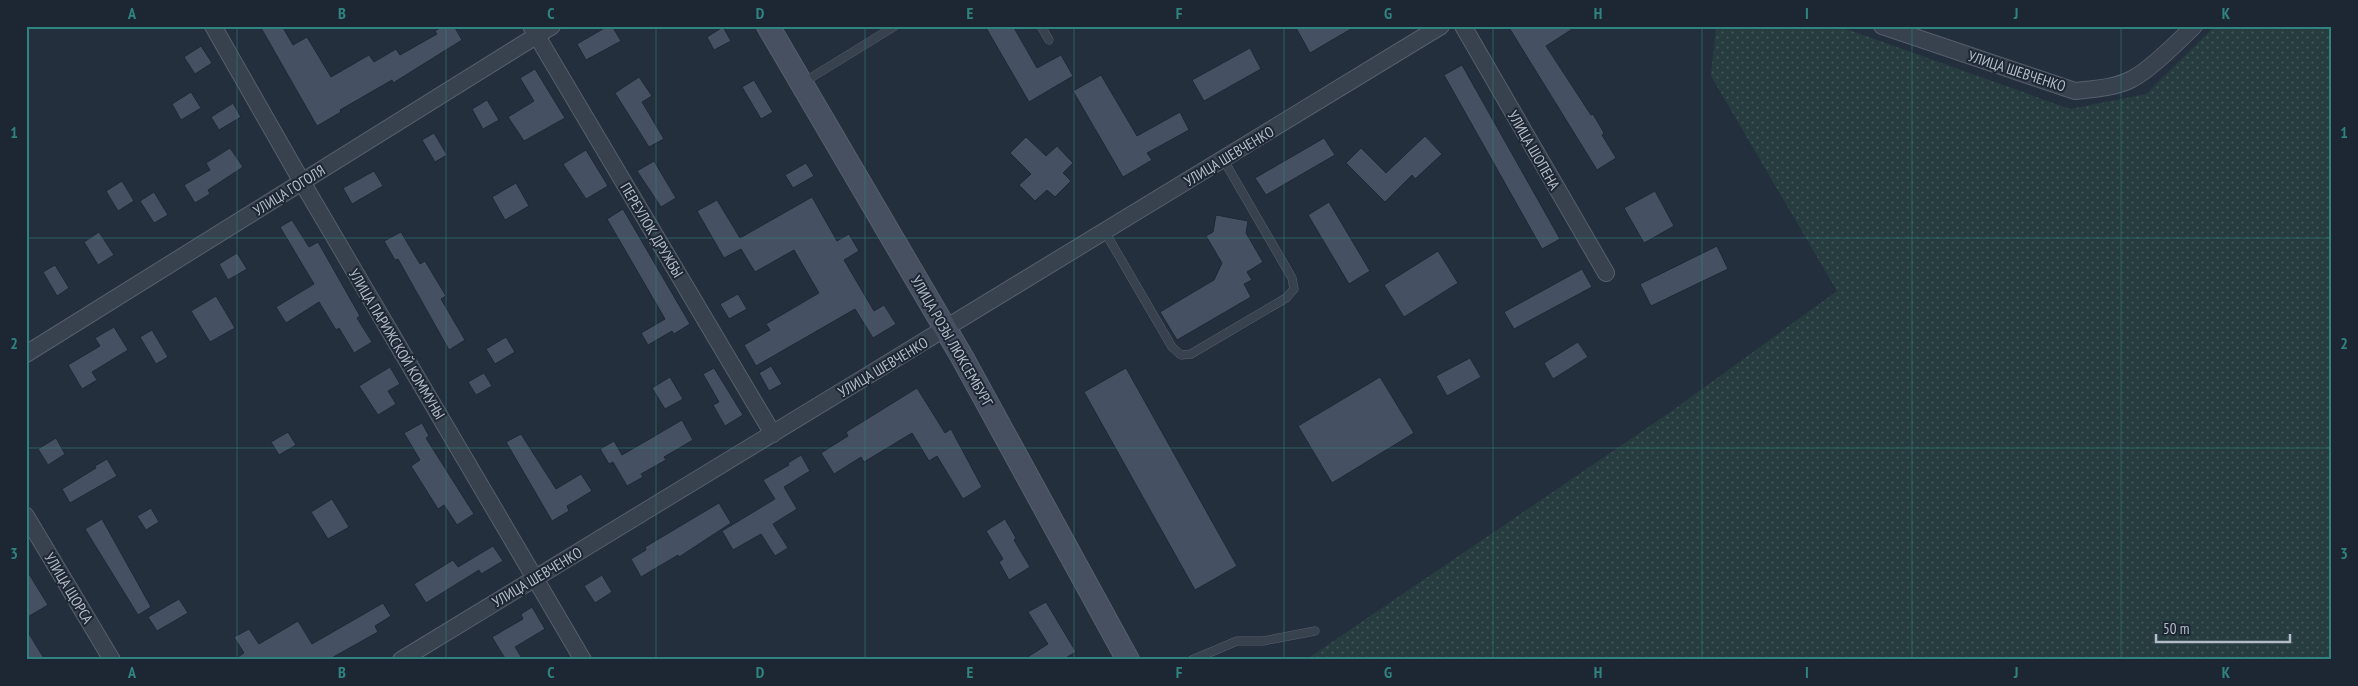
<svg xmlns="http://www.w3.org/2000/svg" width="2358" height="686" font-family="'PT Sans Narrow',sans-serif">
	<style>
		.grass { fill: url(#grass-dots) }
		.building { fill: #455162; stroke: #1f2835 }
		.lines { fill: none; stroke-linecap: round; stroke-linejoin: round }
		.lane-casing { stroke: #565f6c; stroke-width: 9 }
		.street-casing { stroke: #565f6c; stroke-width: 18 }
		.secondary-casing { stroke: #565f6c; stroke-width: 24 }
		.lane { stroke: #38414e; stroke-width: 8 }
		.street { stroke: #38414e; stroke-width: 16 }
		.secondary { stroke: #465061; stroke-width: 22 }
		.grid { fill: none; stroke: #308480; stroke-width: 1; stroke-opacity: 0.55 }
		.labels { text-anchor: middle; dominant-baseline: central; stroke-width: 4; stroke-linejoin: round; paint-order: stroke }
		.street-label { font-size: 15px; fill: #b4bcc9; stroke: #1d2633 }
		.neatline { fill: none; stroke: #308480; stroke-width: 2 }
		.grid-label { font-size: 16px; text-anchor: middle; font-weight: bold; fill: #308480 }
	</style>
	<defs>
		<pattern id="grass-dots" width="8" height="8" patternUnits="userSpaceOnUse" patternTransform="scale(1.25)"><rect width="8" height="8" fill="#263c3f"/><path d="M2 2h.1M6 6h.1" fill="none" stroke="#435659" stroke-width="1.8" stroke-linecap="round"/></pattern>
	</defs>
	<rect width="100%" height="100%" fill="#242f3e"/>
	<path class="grass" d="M 1716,26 L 1838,26 L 2070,109 L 2146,94 L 2215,26 L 2332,26 L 2332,660 L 1268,660 L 1307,659 L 1669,413 L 1837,291 L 1711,76 Z"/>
	<path class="building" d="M 260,26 L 282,26 L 293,45 L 307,37 L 331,77 L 369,55 L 374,62 L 396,49 L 400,55 L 437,34 L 435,31 L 443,26 L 454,26 L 462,40 L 393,83 L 392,80 L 340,110 L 341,112 L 317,126 Z
		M 608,26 L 612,26 L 621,41 L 586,60 L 577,44 Z
		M 985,26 L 1013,26 L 1037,68 L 1061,55 L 1073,76 L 1029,102 Z
		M 1295,26 L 1356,26 L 1310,53 Z
		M 1508,26 L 1577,26 L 1546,46 L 1591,115 L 1593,114 L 1604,133 L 1602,135 L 1616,158 L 1597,170 Z
		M 723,27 L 731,41 L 714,50 L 707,37 Z
		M 201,46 L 212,63 L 195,74 L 184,57 Z
		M 1250,48 L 1261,69 L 1204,101 L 1192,80 Z
		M 1462,65 L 1560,239 L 1542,249 L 1444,75 Z
		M 535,69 L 565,118 L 524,141 L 508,117 L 534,101 L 520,78 Z
		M 1101,75 L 1137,136 L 1180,112 L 1189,130 L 1147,153 L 1152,160 L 1123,177 L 1073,91 Z
		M 639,77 L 652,96 L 642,102 L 664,139 L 649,147 L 615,93 Z
		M 754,80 L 773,112 L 761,119 L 742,87 Z
		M 191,92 L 201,108 L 181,120 L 172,104 Z
		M 487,100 L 499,120 L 483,129 L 472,109 Z
		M 233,103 L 241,117 L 219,130 L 211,117 Z
		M 434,133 L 447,155 L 435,162 L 422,140 Z
		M 1425,136 L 1442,154 L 1415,179 L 1412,175 L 1385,202 L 1346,163 L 1361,148 L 1386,173 Z
		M 1026,137 L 1046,156 L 1057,146 L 1073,163 L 1063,173 L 1071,181 L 1055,197 L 1047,190 L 1035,201 L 1019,185 L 1031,174 L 1010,153 Z
		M 1324,138 L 1335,155 L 1266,195 L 1255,178 Z
		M 230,148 L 243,167 L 208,190 L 210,194 L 195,203 L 184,185 L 210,170 L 206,163 Z
		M 586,150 L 608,186 L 586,199 L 563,164 Z
		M 654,161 L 676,198 L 661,207 L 637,171 Z
		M 806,163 L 814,176 L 793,188 L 785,175 Z
		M 374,171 L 383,186 L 352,204 L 343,188 Z
		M 122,181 L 134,201 L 118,211 L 106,191 Z
		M 516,183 L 529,206 L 505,220 L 492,197 Z
		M 1655,191 L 1674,226 L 1644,243 L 1624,208 Z
		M 154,192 L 168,215 L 154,223 L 140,201 Z
		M 812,197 L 837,241 L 849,234 L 859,251 L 844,260 L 874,311 L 884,305 L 896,324 L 873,338 L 855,309 L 756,366 L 744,345 L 770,330 L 766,324 L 819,293 L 794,250 L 755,272 L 741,249 L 724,258 L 697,211 L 717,200 L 740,238 Z
		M 1329,202 L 1370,271 L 1349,284 L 1308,215 Z
		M 623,209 L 690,324 L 674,334 L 672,331 L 648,345 L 641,333 L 665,319 L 607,219 Z
		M 1216,215 L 1248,221 L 1246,233 L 1263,262 L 1247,272 L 1252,280 L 1244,284 L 1251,297 L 1177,340 L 1160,312 L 1214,280 L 1222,263 L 1206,236 L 1213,232 Z
		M 292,220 L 309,247 L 318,242 L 360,316 L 357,318 L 372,342 L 354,353 L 339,328 L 336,330 L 319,302 L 286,323 L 276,307 L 314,284 L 280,227 Z
		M 99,232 L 114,255 L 98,265 L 84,242 Z
		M 401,232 L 420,264 L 425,261 L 446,296 L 441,299 L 465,340 L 449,350 L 398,259 L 395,260 L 384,241 Z
		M 1717,246 L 1728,269 L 1651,306 L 1640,284 Z
		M 1438,251 L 1458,283 L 1404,317 L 1384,285 Z
		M 237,253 L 247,269 L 228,280 L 219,264 Z
		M 55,265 L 69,288 L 57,296 L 43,272 Z
		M 1582,269 L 1592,287 L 1514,329 L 1504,312 Z
		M 738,294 L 747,309 L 729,319 L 720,304 Z
		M 216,296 L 235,328 L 210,342 L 191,311 Z
		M 114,327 L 128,350 L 92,372 L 97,380 L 82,389 L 68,365 L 100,346 L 95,338 Z
		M 152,330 L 168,357 L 156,364 L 140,337 Z
		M 506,337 L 515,352 L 495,364 L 486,349 Z
		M 1578,342 L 1588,357 L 1553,379 L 1544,363 Z
		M 1470,358 L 1481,377 L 1447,396 L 1436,376 Z
		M 771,366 L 782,384 L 769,391 L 759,373 Z
		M 390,367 L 400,384 L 388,391 L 396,404 L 378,415 L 359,386 Z
		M 714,368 L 743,415 L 725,426 L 713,405 L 719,402 L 703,374 Z
		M 1126,368 L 1237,566 L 1195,590 L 1084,392 Z
		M 484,373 L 492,386 L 476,395 L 468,382 Z
		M 670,377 L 683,399 L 665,409 L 652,388 Z
		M 1380,377 L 1414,433 L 1332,483 L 1298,426 Z
		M 917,388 L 945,433 L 951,429 L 982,487 L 963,499 L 937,456 L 929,461 L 912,433 L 864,462 L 861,457 L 834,474 L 821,453 L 848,436 L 846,432 Z
		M 682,420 L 693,440 L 664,457 L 666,460 L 641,474 L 643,477 L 627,486 L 613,462 L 609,464 L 600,449 L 614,441 L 622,455 Z
		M 422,423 L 429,436 L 426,438 L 474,514 L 457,525 L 444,505 L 438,509 L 411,466 L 420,460 L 404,433 Z
		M 288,432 L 296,445 L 279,455 L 271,442 Z
		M 521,434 L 556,489 L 581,474 L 592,491 L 567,506 L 569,511 L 552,521 L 506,442 Z
		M 56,438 L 65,454 L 48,465 L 38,449 Z
		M 801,455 L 810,471 L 784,487 L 797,509 L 773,524 L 788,548 L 775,556 L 761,534 L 733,550 L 722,531 L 775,499 L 763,480 L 789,465 L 788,463 Z
		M 107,459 L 117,476 L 70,503 L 62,489 L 96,468 L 95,466 Z
		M 332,499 L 349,527 L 328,539 L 311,512 Z
		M 719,503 L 731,523 L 679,557 L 678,555 L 641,577 L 631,559 L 646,550 L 645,547 Z
		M 151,508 L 159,522 L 146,530 L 137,516 Z
		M 102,519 L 151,607 L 138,615 L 85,529 Z
		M 1005,519 L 1016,538 L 1014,540 L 1030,567 L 1009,580 L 999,562 L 1003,559 L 986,531 Z
		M 493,546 L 503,561 L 481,574 L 479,570 L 426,603 L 414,584 L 453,560 L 458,567 Z
		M 26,569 L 48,605 L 26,618 Z
		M 602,575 L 612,592 L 595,603 L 584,586 Z
		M 179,599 L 188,613 L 157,631 L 148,617 Z
		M 1046,602 L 1076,652 L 1062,660 L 1023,660 L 1048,644 L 1028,612 Z
		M 383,603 L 391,616 L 375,626 L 378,632 L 328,660 L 233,660 L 244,653 L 234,637 L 249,629 L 259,644 L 298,621 L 312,644 Z
		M 532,607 L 545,629 L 515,647 L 523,660 L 506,660 L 492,637 L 523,619 L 521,614 Z
		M 26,629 L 45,660 L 26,660 Z"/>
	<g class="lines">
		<defs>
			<path id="lane" d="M 1041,26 L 1049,40
				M 804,82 L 895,26
				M 1105,232 L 1172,347 L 1181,355 L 1191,354 L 1286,298 L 1294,289 L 1292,278 L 1223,159
				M 1192,660 L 1237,641 L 1263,641 L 1315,631"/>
			<path id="street" d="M 213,26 L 302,182 L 583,660
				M 531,26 L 773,434
				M 1463,26 L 1606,273
				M 1882,26 L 2075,91 C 2094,89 2115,88 2132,79 C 2150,70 2179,41 2194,26
				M 26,354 L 552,26
				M 26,516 L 112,660
				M 401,660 L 1441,26"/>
			<path id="secondary" d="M 768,26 L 962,357 L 1128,660"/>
		</defs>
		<use href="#lane" class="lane-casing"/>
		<use href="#street" class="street-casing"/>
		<use href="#secondary" class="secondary-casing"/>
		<use href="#lane" class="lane"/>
		<use href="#street" class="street"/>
		<use href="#secondary" class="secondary"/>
	</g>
	<path class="grid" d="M 237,26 L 237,660M 446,26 L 446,660M 656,26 L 656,660M 865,26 L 865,660M 1074,26 L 1074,660M 1284,26 L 1284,660M 1493,26 L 1493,660M 1702,26 L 1702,660M 1912,26 L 1912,660M 2121,26 L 2121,660M 26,238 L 2332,238M 26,448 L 2332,448"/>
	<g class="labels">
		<g class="street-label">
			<text transform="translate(2017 71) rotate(18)">УЛИЦА ШЕВЧЕНКО</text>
			<text transform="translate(1534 150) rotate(60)">УЛИЦА ШОПЕНА</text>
			<text transform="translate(1229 156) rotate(-31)">УЛИЦА ШЕВЧЕНКО</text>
			<text transform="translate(289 190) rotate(-32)">УЛИЦА ГОГОЛЯ</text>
			<text transform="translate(652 230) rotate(59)">ПЕРЕУЛОК ДРУЖБЫ</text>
			<text transform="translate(952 341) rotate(60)">УЛИЦА РОЗЫ ЛЮКСЕМБУРГ</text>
			<text transform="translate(397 344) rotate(59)">УЛИЦА ПАРИЖСКОЙ КОММУНЫ</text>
			<text transform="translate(883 367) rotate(-31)">УЛИЦА ШЕВЧЕНКО</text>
			<text transform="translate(537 577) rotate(-31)">УЛИЦА ШЕВЧЕНКО</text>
			<text transform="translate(69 588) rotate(59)">УЛИЦА ЩОРСА</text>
		</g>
	</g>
	<rect width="2358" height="686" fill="none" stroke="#1d2633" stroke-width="55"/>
	<path d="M2156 634v8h134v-8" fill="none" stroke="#b4bcc9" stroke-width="2.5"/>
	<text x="2163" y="634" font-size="15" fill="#b4bcc9" stroke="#1d2633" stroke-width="4" paint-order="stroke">50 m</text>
	<rect x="28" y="28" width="2302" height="630" class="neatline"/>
	<g class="grid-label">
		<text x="132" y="19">A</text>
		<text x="342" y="19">B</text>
		<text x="551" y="19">C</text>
		<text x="760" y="19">D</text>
		<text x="970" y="19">E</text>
		<text x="1179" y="19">F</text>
		<text x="1388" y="19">G</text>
		<text x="1598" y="19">H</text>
		<text x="1807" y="19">I</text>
		<text x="2016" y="19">J</text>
		<text x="2226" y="19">K</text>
		<text x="14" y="138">1</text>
		<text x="2344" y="138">1</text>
		<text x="14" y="349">2</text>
		<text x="2344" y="349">2</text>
		<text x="14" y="559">3</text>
		<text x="2344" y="559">3</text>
		<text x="132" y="678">A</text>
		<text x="342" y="678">B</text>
		<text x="551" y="678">C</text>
		<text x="760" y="678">D</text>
		<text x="970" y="678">E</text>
		<text x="1179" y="678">F</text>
		<text x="1388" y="678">G</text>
		<text x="1598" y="678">H</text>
		<text x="1807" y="678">I</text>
		<text x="2016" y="678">J</text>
		<text x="2226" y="678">K</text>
	</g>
</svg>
